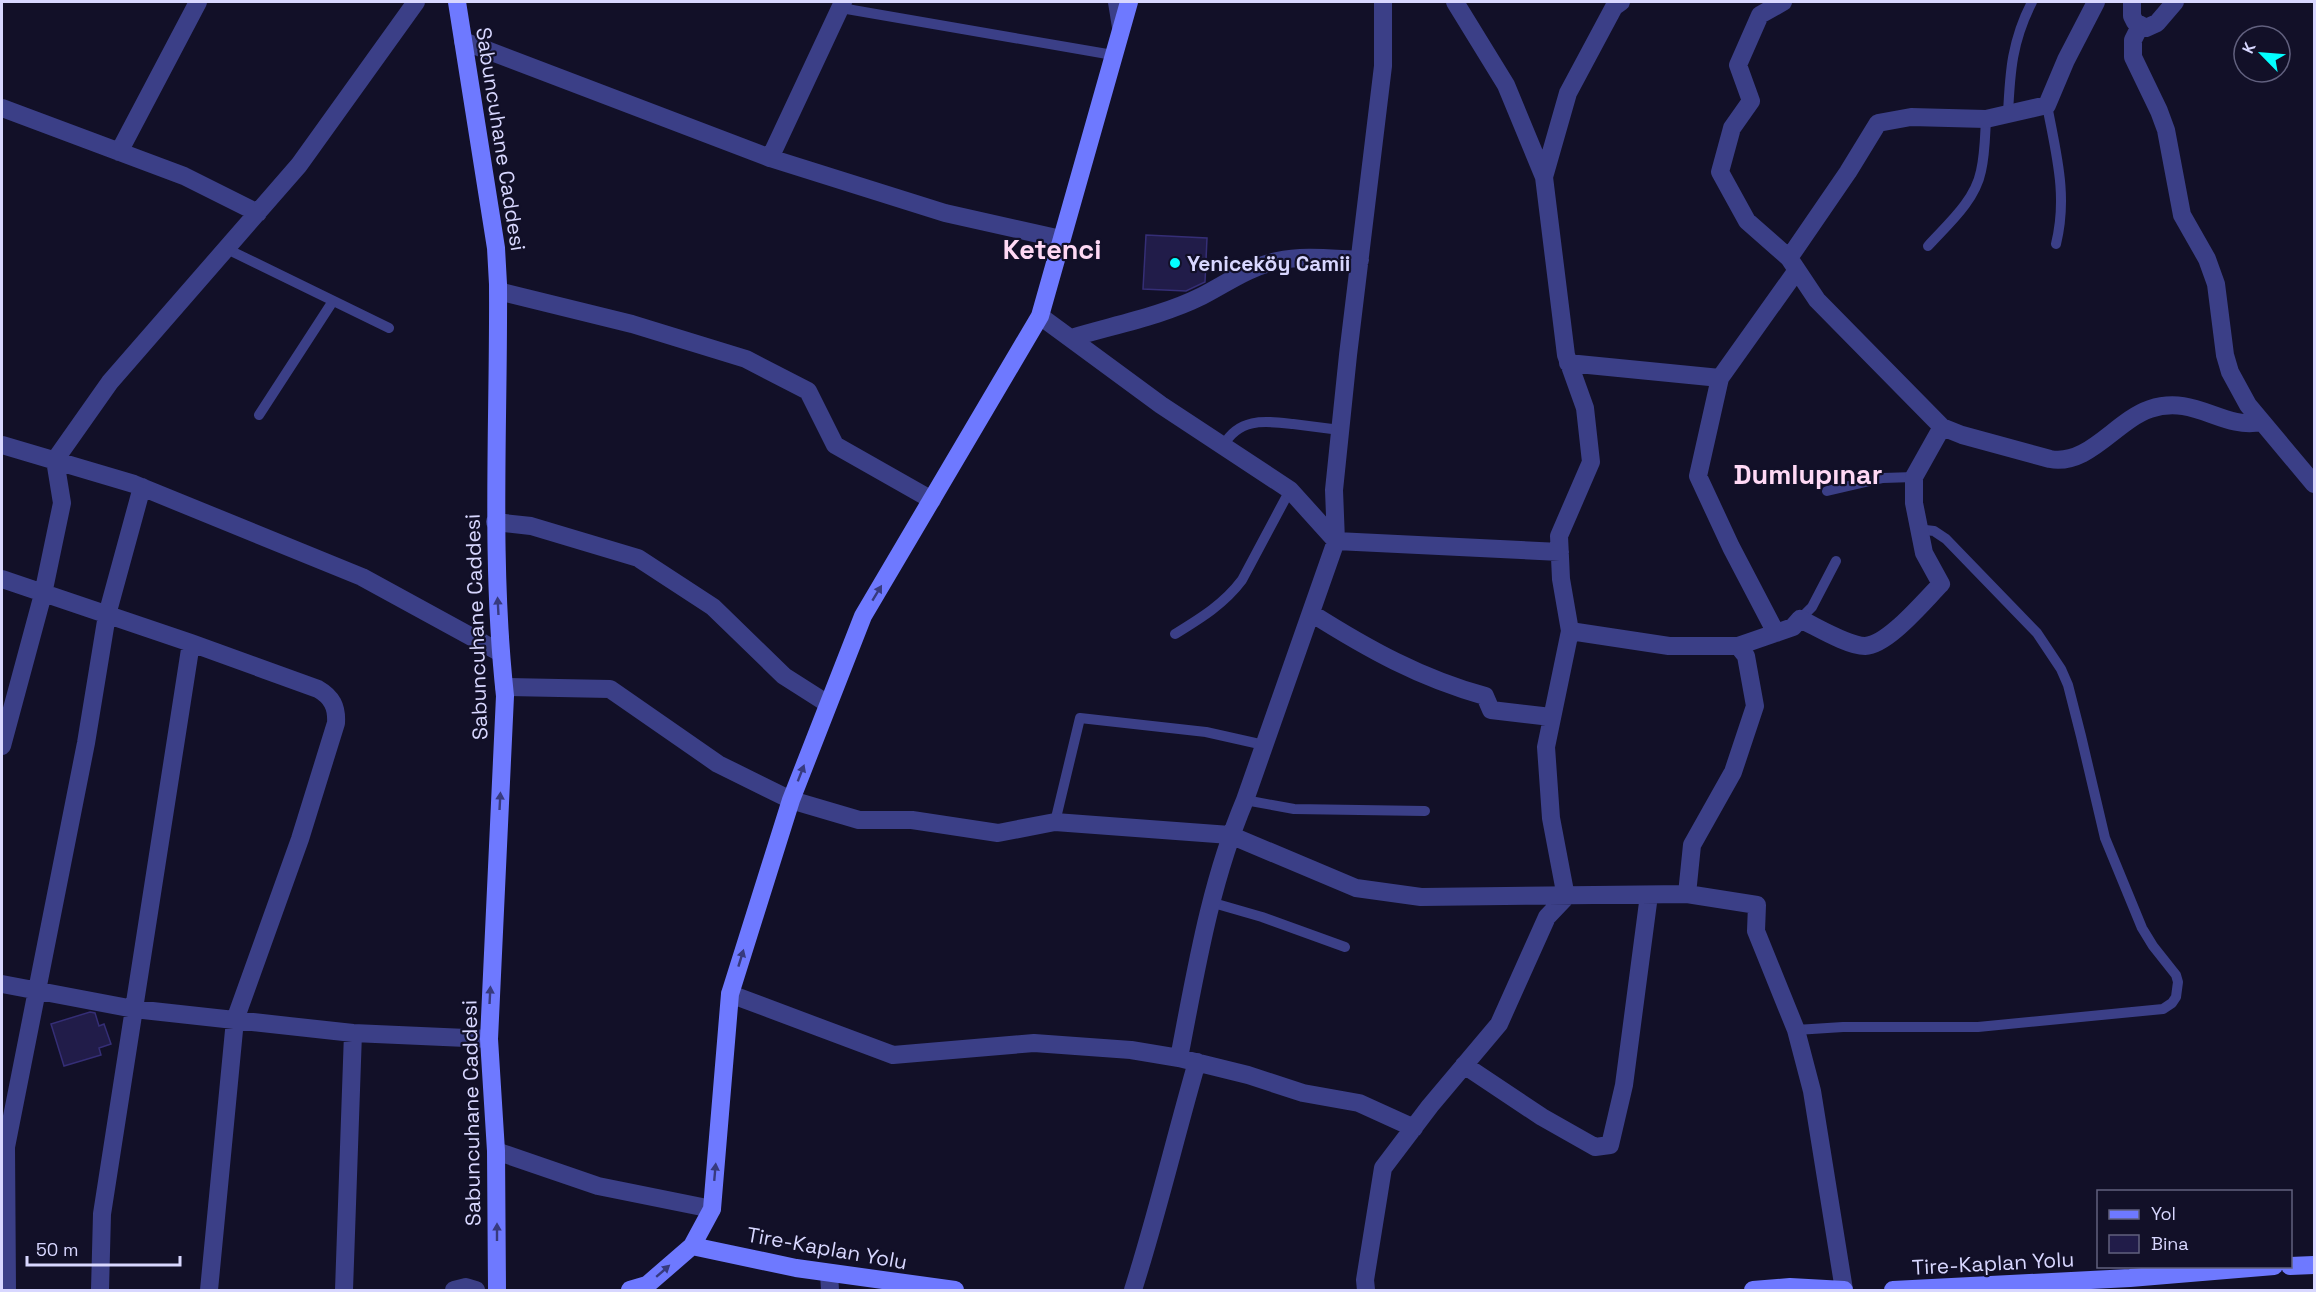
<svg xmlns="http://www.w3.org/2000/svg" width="2316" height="1292" font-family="'Space Grotesk',sans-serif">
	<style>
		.building { fill: #211c49; stroke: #352e76; stroke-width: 1.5 }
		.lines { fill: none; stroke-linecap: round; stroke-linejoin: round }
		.lane { stroke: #3b3f87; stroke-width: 10 }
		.street { stroke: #3b3f87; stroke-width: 18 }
		.secondary { stroke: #6e79ff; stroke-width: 18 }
		.oneway { fill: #373a7e }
		.poi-dot { fill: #03ffff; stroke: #121028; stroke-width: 2 }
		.labels { text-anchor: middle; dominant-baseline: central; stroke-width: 4.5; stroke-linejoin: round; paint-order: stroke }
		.street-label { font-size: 21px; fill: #d8d7ff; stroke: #121028 }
		.poi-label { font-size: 21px; font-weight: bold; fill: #d8d7ff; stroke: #121028; text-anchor: start }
		.district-label { font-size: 27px; font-weight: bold; fill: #ffd9f5; stroke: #121028 }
	</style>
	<rect width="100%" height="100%" fill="#121028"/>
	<path class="building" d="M 1146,235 L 1207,238 L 1205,282 L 1186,291 L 1143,289 Z
		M 90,1012 L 95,1013 L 99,1026 L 104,1024 L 111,1044 L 99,1048 L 101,1055 L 64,1066 L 51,1024 Z"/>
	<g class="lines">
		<path class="lane" d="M 841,8 L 1113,55
			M 2047,105 C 2056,154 2068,195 2056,244
			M 2008,114 C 2010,71 2012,41 2032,2
			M 1928,246 C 1948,224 1975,201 1981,171 C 1985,154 1985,136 1986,119
			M 227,249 L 389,328
			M 259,415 L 333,301
			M 1223,446 C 1239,417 1265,421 1293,424 C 1309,426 1325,428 1340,430
			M 1827,491 L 1883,478 L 1914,477
			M 1800,619 L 1812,607 L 1836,561
			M 1175,634 C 1201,618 1224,604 1242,580 L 1290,490
			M 1245,800 L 1294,809 L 1425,811
			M 1055,822 L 1080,718 L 1206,732 L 1264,745
			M 1210,902 L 1262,917 L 1345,947
			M 1796,1030 L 1843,1027 L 1978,1027 L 2163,1009 L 2172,1003 L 2176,997 L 2178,982 L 2176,975 L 2153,946 L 2142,928 L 2105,838 L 2081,736 L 2068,685 L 2061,669 L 2037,633 L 1946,539 L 1934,531 L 1917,529"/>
		<path class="street" d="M 1117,2 L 1121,27
			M 1455,2 L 1506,85 L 1544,177 L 1566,355 L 1585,408 L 1591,462 L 1559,536 L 1561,579 L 1570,631 L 1546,747 L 1551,818 L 1566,897
			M 2132,2 L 2132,16 L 2135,22 L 2146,28 L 2157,23 L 2175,2
			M 2140,26 L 2133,40 L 2133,57 L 2159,111 L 2166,130 L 2182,215 L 2207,259 L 2216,284 L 2225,355 L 2230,372 L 2248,405 L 2314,484
			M 463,41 L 770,158 L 945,213 L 1061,239
			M 2,108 L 184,176 L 258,213
			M 119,152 L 198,2
			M 770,158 L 843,2
			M 1544,177 L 1568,93 L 1614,7 L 1621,2
			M 1789,258 L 1848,172 L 1878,123 L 1911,117 L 1986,119 L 2047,105 L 2066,60 L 2096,2
			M 498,291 L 632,324 L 746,359 L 808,391 L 835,445 L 932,500
			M 1040,316 L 1161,405 L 1290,490 L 1336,541 L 1560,552
			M 1071,338 C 1114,325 1162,316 1202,296 C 1227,283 1249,267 1277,261 C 1304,255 1333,259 1360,260
			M 1568,363 L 1720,378 L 1698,476 L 1731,547 L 1776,633
			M 1720,378 L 1797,270
			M 1942,427 L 1962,435 L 2050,459 C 2089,466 2115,421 2150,409 C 2195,394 2222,430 2261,422
			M 2,445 L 134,484 L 362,577 L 501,653
			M 495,522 L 531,526 L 638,558 L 713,607 L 784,676 L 828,704
			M 2,579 L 191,643 L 318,689 C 332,697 337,707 336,723 L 300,839 L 235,1020 L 209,1290
			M 1311,613 C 1368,649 1420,678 1485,696 L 1491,710 L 1551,717
			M 1570,631 L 1669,646 L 1738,646 L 1793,627 L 1800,619 C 1817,627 1848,646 1865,646 C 1888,645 1924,601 1941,584 L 1924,553 L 1914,503 L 1914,477 L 1942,427 L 1817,300 L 1789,258 L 1747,221 L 1720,172 L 1732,128 L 1751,101 L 1738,65 L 1760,15 L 1783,2
			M 504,687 L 610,689 L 718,764 L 791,800 L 859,820 L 912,820 L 998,833 L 1055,822 L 1230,835 L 1356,888 L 1421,897 L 1687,894 L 1757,905 L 1756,931 L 1796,1030 L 1812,1091 L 1844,1290
			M 2,746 L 43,594 L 62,503 L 55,460 L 110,382 L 299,165 L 416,2
			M 1687,894 L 1692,845 L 1733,772 L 1755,706 L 1746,656 L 1738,646
			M 2,984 L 134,1009 L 353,1033 L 489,1039
			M 730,994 L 893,1055 L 1034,1043 L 1131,1050 L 1179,1058 L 1248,1075 L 1303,1093 L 1359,1103 L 1414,1128
			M 1179,1058 C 1196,970 1210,883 1245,800 L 1336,541 L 1334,490 L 1348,355 L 1383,66 L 1383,2
			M 1464,1065 L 1542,1117 L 1595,1147 L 1610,1145 L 1624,1085 L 1649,895
			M 496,1151 L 598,1186 L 712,1209
			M 829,1273 L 830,1290
			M 7,1290 L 6,1147 L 86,743 L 107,615 L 142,487
			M 100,1290 L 102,1214 L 191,643
			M 344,1290 L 353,1033
			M 454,1290 L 466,1287 L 476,1290
			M 1133,1290 C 1157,1215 1175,1138 1197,1062
			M 1366,1290 L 1365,1280 L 1383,1168 L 1430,1106 L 1499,1024 L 1547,917 L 1566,897"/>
		<path class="secondary" d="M 457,2 L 496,248 L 498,284 C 499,422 490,558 505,696 L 489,1039 L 496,1151 L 497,1290
			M 692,1246 L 796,1268 L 955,1290
			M 2290,1266 L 2314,1265
			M 630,1290 L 647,1285 L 692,1246 L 712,1209 L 730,994 L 791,800 L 863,616 L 1040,316 L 1129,2
			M 1753,1290 L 1790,1287 L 1844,1290
			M 1893,1290 L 2130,1278 L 2274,1266"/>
	</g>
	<defs><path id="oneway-solid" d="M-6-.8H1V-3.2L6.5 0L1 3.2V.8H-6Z" transform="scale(1.5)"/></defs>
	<g class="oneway">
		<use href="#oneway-solid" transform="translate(877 593) rotate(-59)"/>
		<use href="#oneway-solid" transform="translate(498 606) rotate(-93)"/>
		<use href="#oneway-solid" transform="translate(801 773) rotate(-69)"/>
		<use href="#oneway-solid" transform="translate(500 801) rotate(-87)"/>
		<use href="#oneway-solid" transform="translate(741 958) rotate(-73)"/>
		<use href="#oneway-solid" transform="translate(490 995) rotate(-87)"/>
		<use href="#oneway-solid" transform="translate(715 1172) rotate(-85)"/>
		<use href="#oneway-solid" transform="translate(497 1232) rotate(-90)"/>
		<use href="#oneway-solid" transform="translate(663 1271) rotate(-41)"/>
	</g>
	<circle class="poi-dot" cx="1175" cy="263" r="6"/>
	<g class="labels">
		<g class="street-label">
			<text transform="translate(501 139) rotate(81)">Sabuncuhane Caddesi</text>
			<text transform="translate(476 627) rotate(-92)">Sabuncuhane Caddesi</text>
			<text transform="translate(471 1113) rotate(-91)">Sabuncuhane Caddesi</text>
			<text transform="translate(827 1248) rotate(10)">Tire-Kaplan Yolu</text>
			<text transform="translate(1993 1263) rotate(-3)">Tire-Kaplan Yolu</text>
		</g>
		<g class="poi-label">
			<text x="1187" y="263">Yeniceköy Camii</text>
		</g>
		<g class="district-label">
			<text x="1052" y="249">Ketenci</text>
			<text x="1808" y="474">Dumlupınar</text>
		</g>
	</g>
	<rect width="2316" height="1292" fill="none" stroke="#d8d7ff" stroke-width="6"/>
	<rect x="2097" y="1190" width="195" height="78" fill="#121028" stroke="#61607e" stroke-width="1.5"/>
	<rect x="2109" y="1210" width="30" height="9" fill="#6e79ff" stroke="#61607e" stroke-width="1.5"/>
	<text x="2151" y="1220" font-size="18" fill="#d8d7ff">Yol</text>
	<rect x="2109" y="1235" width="30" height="18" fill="#211c49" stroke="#61607e" stroke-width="1.5"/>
	<text x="2151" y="1250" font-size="18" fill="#d8d7ff">Bina</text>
	<g transform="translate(2262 54) rotate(295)"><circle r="28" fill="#121028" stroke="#61607e" stroke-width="1.5"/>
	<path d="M0-4.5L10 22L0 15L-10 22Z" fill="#03ffff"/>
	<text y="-9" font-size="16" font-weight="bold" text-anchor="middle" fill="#d8d7ff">K</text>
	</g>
	<path d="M27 1256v9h153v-9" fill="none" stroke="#d8d7ff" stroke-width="3"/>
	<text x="36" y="1256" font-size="18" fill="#d8d7ff" stroke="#121028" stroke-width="4.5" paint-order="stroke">50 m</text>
</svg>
